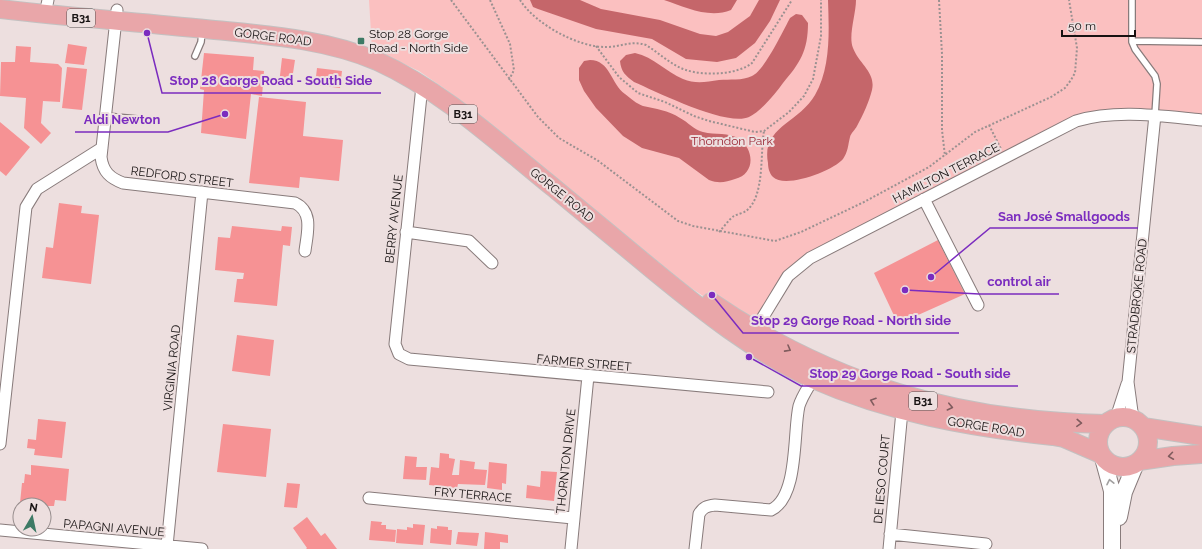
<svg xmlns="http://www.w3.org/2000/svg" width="1202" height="549" font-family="Raleway,sans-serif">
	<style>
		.green { fill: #fbc0c0 }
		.water { fill: #c5666a }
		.building { fill: #f69294 }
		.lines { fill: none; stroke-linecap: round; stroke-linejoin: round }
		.service-casing { stroke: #887b7b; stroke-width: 8 }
		.minor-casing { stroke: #887b7b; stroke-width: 13 }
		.secondary-casing { stroke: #887b7b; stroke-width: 18 }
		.primary-casing { stroke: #c3c1c1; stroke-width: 20 }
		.path { stroke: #9b9191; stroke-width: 2; stroke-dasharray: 2 2; stroke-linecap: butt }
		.service { stroke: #fff; stroke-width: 5.5 }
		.minor { stroke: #fff; stroke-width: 11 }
		.secondary { stroke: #fff; stroke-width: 16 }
		.primary { stroke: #e9a6a9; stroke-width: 18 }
		.oneway { stroke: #805c5e }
		.oneway2 { stroke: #a2a0a0 }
		.poi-dot { fill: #3d7a65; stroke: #eddfdf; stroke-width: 1.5 }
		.labels { text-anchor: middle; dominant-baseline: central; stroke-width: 4; stroke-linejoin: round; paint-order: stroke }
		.shield { fill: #eddfdf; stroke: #575050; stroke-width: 1 }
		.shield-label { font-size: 11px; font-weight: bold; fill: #171212 }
		.poi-label { font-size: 12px; fill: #171212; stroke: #eddfdf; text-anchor: start }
		.street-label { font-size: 12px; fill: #171212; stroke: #eddfdf }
		.park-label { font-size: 12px; fill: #9a2634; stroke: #eddfdf }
		.leader { fill: none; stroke: #7b2cbf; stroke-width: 1.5 }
		.callout-dot { fill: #7b2cbf; stroke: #eddfdf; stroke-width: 1.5 }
		.callout-label { font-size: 13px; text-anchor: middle; font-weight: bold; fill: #7b2cbf; stroke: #eddfdf; stroke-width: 4; stroke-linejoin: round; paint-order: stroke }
	</style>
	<rect width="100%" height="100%" fill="#eddfdf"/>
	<path class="green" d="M 369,0 L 1202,0 L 1202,120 L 1089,117 L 800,266 L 755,330 L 688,286 L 448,91 L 419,71 L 372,49 Z"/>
	<path class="water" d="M 530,0 L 580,0 L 601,9 L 660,20 L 700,34 L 716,36 L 728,32 L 750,16 L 759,0 L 780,0 L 770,21 L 755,43 L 736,58 L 717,62 L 686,59 L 652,39 L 596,29 L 538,9 L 533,7 Z
		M 664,0 L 737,0 L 731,10 C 709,19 685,7 664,0 Z
		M 828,0 L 856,0 C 856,14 848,36 853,48 C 859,64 876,72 872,90 C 869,102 863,115 857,126 C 855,130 851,133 850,137 C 848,145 848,152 843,159 C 833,171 785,189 773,177 C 769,173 768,167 768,163 C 761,127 799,123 815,95 C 831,67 829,31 828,0 Z
		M 796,14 L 802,15 L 808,23 C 808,51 800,63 783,83 C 776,93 760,112 749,117 C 727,127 657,92 634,82 C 626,76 621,72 620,61 L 626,55 L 635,53 C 654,57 666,72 683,79 C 695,84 706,82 719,80 C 730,79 742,81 752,76 C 764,71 783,31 790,18 Z
		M 590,60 C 610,60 611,84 625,94 C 630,98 637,104 643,106 C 656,109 668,110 680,118 C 688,122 694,130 703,132 C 715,135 729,132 739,139 C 755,150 755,174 735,179 C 726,182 719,184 709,180 L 679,158 L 642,148 L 623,136 L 596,108 L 584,91 L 579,80 L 579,68 L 584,61 Z"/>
	<path class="building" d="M 68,44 L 87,47 L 84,65 L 65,63 Z
		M 16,46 L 31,47 L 30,62 L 58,64 L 62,68 L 60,102 L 43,101 L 41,123 L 51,133 L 41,144 L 24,128 L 26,98 L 0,96 L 1,62 L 15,62 Z
		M 204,53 L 254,57 L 253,70 L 264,71 L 262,96 L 251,94 L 246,139 L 201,133 L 204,90 L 200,89 Z
		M 282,58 L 295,60 L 291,86 L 279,84 Z
		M 67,67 L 87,69 L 82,110 L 62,108 Z
		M 317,68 L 342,71 L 340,88 L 315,85 Z
		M 259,97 L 306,102 L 303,136 L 343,140 L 339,181 L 300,177 L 299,188 L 249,183 Z
		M 0,122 L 30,147 L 6,176 L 0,171 Z
		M 59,203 L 82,206 L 81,213 L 99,215 L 91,284 L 42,278 L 46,247 L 53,248 Z
		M 232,226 L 281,231 L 282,226 L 292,227 L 290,246 L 283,245 L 277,306 L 234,302 L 237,279 L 243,279 L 244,273 L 215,270 L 218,237 L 230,238 Z
		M 938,240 L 965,294 L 898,324 L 874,273 Z
		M 237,335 L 274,340 L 270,376 L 232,371 Z
		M 38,419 L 66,422 L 62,458 L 34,455 L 35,449 L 27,448 L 28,439 L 36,440 Z
		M 223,424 L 271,429 L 266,477 L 217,472 Z
		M 440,453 L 449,454 L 449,458 L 455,459 L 452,475 L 459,475 L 460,460 L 475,462 L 474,469 L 487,470 L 485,485 L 458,484 L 457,488 L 429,485 L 431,467 L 439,468 Z
		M 405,456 L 417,457 L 416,467 L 427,467 L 426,480 L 403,479 Z
		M 489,462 L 507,464 L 506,484 L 502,483 L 502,490 L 487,488 Z
		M 31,465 L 69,469 L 66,501 L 55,500 L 54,506 L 48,506 L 47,510 L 44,509 L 44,505 L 20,503 L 22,483 L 24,483 L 25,474 L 31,475 Z
		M 541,471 L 557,472 L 554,501 L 526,498 L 527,485 L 540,487 Z
		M 287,483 L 300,484 L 297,508 L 284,507 Z
		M 307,517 L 321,536 L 325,533 L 337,549 L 306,549 L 307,548 L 293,528 Z
		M 371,521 L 382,522 L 381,525 L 386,525 L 386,529 L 396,530 L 395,542 L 369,540 Z
		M 413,524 L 425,525 L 423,545 L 396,543 L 397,529 L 407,530 L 407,527 L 413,528 Z
		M 437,526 L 448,527 L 448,530 L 452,530 L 451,545 L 430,543 L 431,528 L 437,529 Z
		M 458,532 L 479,533 L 477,546 L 456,544 Z
		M 485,532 L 508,535 L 508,543 L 500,542 L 500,549 L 484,549 Z"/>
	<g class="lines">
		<defs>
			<path id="service" d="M 1132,0 L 1132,42 L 1135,49 L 1155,76 L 1157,84 L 1155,115
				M 1132,41 L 1202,42
				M 195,56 L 201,42 L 202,32
				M 106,116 L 137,119"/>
			<path id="minor" d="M 117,10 L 101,157 C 103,172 110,178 123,183 L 295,203 C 314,212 307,234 305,251
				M 45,14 L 48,0
				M 422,86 L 395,344 L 399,354 L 409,359 L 768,392
				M 924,199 L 978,305
				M 406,232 L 469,241 L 492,263
				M 752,335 L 788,276 L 810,258 L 1076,121 C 1117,109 1160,116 1202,120
				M 1116,418 L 1127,384
				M 1133,419 L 1128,382 L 1155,115
				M 0,444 L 26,207 L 37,189 L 102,148
				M 369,498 L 573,518
				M 0,530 L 202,549
				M 890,534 L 986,544
				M 167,546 L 202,192
				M 571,549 L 588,376
				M 695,549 L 699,514 C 703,507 707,506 715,505 L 771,510 C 799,497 793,431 799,406 C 802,396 808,388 813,379
				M 889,549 L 902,411"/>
			<path id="secondary" d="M 1103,458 L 1112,491 L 1112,549
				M 1119,517 L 1124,492 L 1136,463"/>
			<path id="primary" d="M 0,9 C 68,17 137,22 205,29 C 263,35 323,38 377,61 C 443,91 498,143 554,188 C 587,215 620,243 653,270 C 703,311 754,352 813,379 C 890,413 970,427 1053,436 L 1064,438 L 1101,454
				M 711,302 C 832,385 959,421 1105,424
				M1098 442a25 25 0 1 1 50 0a25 25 0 1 1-50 0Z
				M 1143,427 L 1202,436
				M 1139,461 L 1173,456 L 1202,454"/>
		</defs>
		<use href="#service" class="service-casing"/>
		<use href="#minor" class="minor-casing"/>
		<use href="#secondary" class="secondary-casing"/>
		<use href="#primary" class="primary-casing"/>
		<path class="path" d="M 451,0 L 538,117 L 559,138 L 597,160 L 678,221 L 693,226 L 775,241 L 801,232 L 864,202 L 929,167 L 975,132 L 1051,97 L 1065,88 L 1071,80 L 1075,73 L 1077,48 L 1069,0
			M 490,0 L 510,44 L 514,70 L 509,80
			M 520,0 C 535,24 579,48 607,47 C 621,47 631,40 646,45 C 659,53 671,65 686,70 C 704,76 737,75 752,63 L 792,0
			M 939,0 L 942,54 L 942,130 L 945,156
			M 596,46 L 619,77 L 638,93 L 665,102 L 694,116 L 709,121 L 755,132 L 764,131 L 789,112 L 804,96 L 813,79 L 821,36 L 821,0
			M 989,125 L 1001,149
			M 719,232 C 724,227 729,219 734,216 C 738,214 743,213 746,211 C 765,197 760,153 764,131"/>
		<use href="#service" class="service"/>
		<use href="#minor" class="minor"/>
		<use href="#secondary" class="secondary"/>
		<use href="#primary" class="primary"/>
	</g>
	<defs><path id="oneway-chevron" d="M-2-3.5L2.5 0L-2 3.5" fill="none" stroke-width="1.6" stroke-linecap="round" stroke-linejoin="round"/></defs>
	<g class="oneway">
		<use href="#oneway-chevron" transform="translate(788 349) rotate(29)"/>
		<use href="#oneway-chevron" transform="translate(873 401) rotate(-161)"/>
		<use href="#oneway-chevron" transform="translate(950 407) rotate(13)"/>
		<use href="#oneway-chevron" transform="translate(1079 423) rotate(3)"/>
		<use href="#oneway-chevron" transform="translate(1171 456) rotate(172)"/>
	</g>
	<use class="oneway2" href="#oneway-chevron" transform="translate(1110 482) rotate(-102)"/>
	<rect class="poi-dot" x="357" y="37" width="8" height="8" rx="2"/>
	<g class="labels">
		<g class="shield">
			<rect x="67" y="9" width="28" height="18" rx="3"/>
			<rect x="449" y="105" width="28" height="18" rx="3"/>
			<rect x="909" y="392" width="28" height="18" rx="3"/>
		</g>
		<g class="shield-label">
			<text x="81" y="18">B31</text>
			<text x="463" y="114">B31</text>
			<text x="923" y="401">B31</text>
		</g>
		<g class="poi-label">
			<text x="369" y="34">Stop 28 Gorge<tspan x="369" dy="14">Road - North Side</tspan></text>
		</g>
		<g class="street-label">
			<text transform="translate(273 37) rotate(7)">GORGE ROAD</text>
			<text transform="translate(946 173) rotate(-27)">HAMILTON TERRACE</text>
			<text transform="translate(182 177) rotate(7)">REDFORD STREET</text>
			<text transform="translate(562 195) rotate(39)">GORGE ROAD</text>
			<text transform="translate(394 219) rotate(-84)">BERRY AVENUE</text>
			<text transform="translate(1137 296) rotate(-84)">STRADBROKE ROAD</text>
			<text transform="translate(584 363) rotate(5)">FARMER STREET</text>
			<text transform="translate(172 368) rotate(-84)">VIRGINIA ROAD</text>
			<text transform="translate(986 427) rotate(9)">GORGE ROAD</text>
			<text transform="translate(566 461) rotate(-84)">THORNTON DRIVE</text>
			<text transform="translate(882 479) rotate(-85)">DE IESO COURT</text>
			<text transform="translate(473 495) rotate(5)">FRY TERRACE</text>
			<text transform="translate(114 528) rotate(5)">PAPAGNI AVENUE</text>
		</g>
		<g class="park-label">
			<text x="732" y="141">Thorndon Park</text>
		</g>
	</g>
	<path class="leader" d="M147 33L162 93H381M225 114L168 132H75M931 277L990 228H1138M905 290L979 294H1059M712 295L743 333H959M749 357L801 386H1018"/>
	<g class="callout-dot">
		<circle cx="147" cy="33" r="4"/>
		<circle cx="225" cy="114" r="4"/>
		<circle cx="931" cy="277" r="4"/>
		<circle cx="905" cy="290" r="4"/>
		<circle cx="712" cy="295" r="4"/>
		<circle cx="749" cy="357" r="4"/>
	</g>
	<g class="callout-label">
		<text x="271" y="85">Stop 28 Gorge Road - South Side</text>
		<text x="122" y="124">Aldi Newton</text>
		<text x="1064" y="221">San José Smallgoods</text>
		<text x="1019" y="286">control air</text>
		<text x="851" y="325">Stop 29 Gorge Road - North side</text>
		<text x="910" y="378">Stop 29 Gorge Road - South side</text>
	</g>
	<g transform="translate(32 517) rotate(9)"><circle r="19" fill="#eddfdf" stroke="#978d8d"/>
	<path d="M0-3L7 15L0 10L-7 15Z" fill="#3d7a65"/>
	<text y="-6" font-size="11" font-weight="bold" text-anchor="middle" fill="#171212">N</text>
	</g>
	<path d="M1062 30v6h73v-6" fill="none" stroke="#171212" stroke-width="2"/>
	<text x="1068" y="30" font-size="12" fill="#171212" stroke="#eddfdf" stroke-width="3" paint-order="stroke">50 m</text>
</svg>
